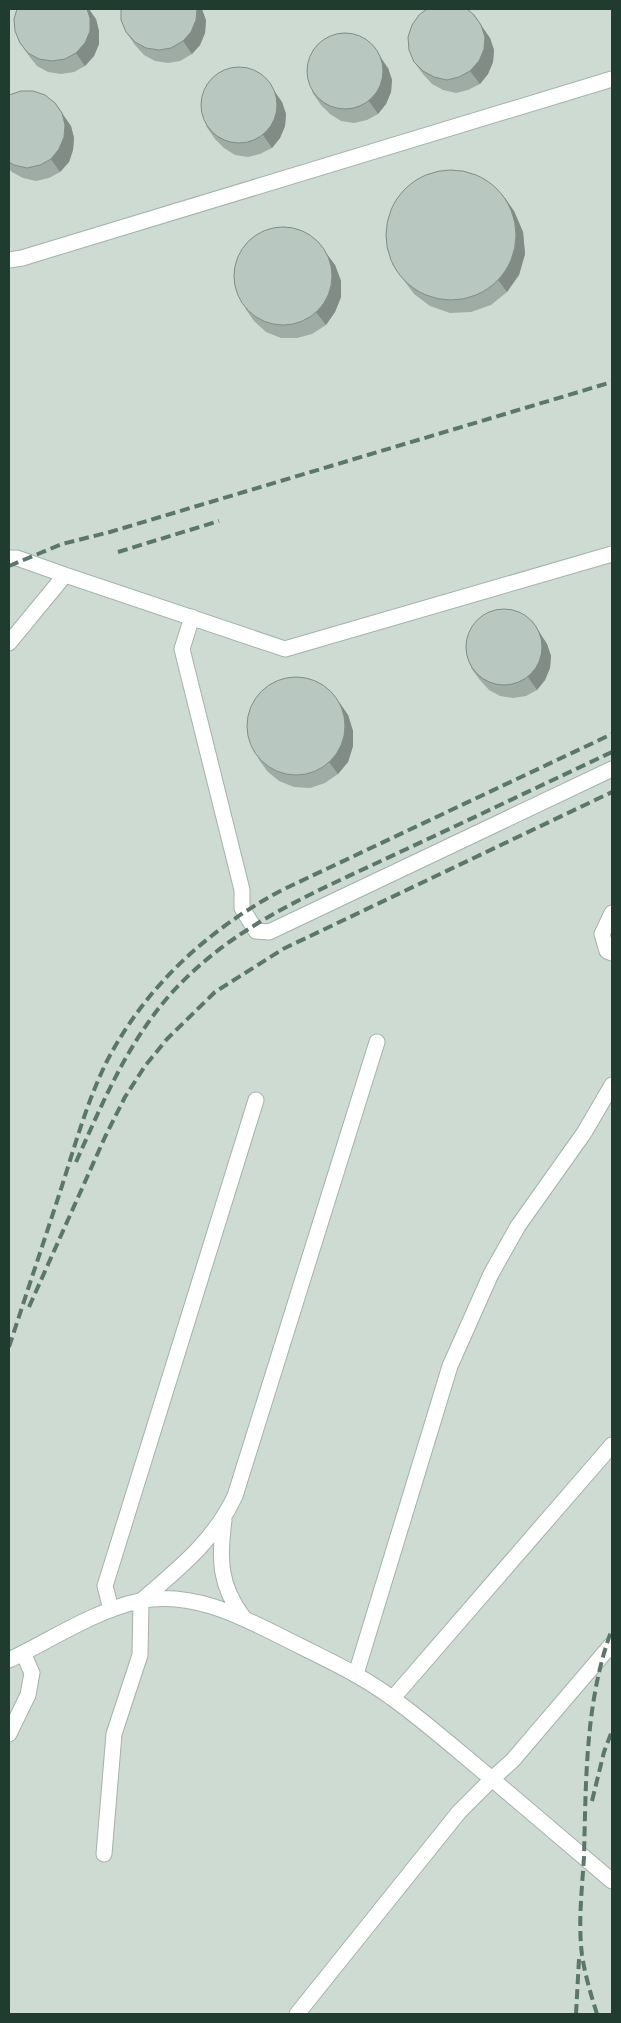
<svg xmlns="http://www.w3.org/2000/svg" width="621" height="2023" font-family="'Sofia Sans Condensed',sans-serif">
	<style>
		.built { fill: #cedbd3 }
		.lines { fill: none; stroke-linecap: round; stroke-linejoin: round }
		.minor-casing { stroke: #a3b3aa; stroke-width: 17 }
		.minor { stroke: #fff; stroke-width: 15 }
		.rail { stroke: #5b776b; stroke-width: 4; stroke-dasharray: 10 5; stroke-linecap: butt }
		.wall { fill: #9eaca5 }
		.shaded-wall { fill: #818c86 }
		.building { fill: #b8c8c0; stroke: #818c86 }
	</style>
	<rect width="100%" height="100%" fill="#e0ebe4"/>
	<path class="built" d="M 9,9 L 612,9 L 612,2014 L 9,2014 Z"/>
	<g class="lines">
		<defs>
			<path id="minor" d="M 9,260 L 22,258 L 612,79
				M 9,558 L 17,558 L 65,575
				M 192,617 L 182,649 L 242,890 L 242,908 L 256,931 L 269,932 L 612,769
				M 9,643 L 65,575 L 285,649 L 612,554
				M 612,913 L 602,934 L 607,951 L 612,953
				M 224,1520 C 219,1559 219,1585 243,1617
				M 111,1609 L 105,1586 L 256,1100
				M 612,1644 L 513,1760 L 492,1779 L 612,1881
				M 9,1660 C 51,1640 94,1611 139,1601 C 197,1589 251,1622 300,1646 C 332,1662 364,1677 392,1698 C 427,1723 459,1752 492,1779 L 459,1812 L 297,2014
				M 356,1674 L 450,1366 L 491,1274 L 518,1226 L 584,1133 L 612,1085
				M 393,1698 L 612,1445
				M 9,1734 L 28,1695 L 32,1673 L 23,1653
				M 104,1854 L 114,1734 L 140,1655 L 141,1601 C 178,1569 214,1541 235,1496 L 377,1042"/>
		</defs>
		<use href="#minor" class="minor-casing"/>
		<use href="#minor" class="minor"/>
		<path class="rail" d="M 118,552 L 219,521
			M 9,566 L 62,544 L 110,532 L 612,382
			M 76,1162 C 102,1104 126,1046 168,997 C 231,925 316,892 400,852 C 471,819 542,785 612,752
			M 29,1307 L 105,1137 L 125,1097 L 145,1066 L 167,1039 L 215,992 L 283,949 L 612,792
			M 9,1347 C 26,1295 43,1244 60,1192 C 74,1149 86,1104 106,1063 C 145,987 207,930 282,890 L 612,734
			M 592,1801 L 604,1752 L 612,1731
			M 576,2014 L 579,1959
			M 597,2014 C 591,1995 585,1975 582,1955 C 578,1923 582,1889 584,1857 C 586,1781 585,1701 612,1629"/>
	</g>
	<path class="wall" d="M 96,19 L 99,31 L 99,44 L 94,56 L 85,66 L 74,72 L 61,74 L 48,72 L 37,66 L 29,56 L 20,43 Z
		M 206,20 L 205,33 L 200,45 L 192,54 L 180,61 L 168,63 L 155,61 L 144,55 L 135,45 L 126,32 Z
		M 490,38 L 494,50 L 493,62 L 488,74 L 480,84 L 468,90 L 456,93 L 443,90 L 432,84 L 423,74 L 414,62 Z
		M 388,68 L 392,80 L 391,92 L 386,104 L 378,114 L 367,120 L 354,123 L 341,121 L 330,114 L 321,105 L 312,92 Z
		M 9,95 L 71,126 L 74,138 L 73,150 L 69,162 L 60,172 L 49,178 L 36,181 L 23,178 L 12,172 L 9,169 Z
		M 282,102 L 286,114 L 285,126 L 280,138 L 272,148 L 260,154 L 248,157 L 235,155 L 224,148 L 215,139 L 206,126 Z
		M 514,211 L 523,232 L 525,254 L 519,275 L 507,292 L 491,305 L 471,312 L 450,313 L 430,306 L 414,294 L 392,264 Z
		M 326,253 L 335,265 L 341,281 L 341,297 L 335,312 L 326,325 L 312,334 L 297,338 L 281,338 L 266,332 L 254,321 L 245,308 Z
		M 532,621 L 547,644 L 551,656 L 550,668 L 545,680 L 537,690 L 526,696 L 513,698 L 500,696 L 489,690 L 480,680 L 471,668 Z
		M 339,702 L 348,715 L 353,731 L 353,746 L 348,762 L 338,774 L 325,783 L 310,788 L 294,787 L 279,781 L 267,771 L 258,758 Z"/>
	<path class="shaded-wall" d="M 87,9 L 89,9 L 96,19 L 99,31 L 99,44 L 94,56 L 85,66 L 76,53 Z
		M 197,9 L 202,9 L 206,20 L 205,33 L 200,45 L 192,54 L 183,41 Z
		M 474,15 L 490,38 L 494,50 L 493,62 L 488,74 L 480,84 L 470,71 Z
		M 372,45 L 388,68 L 392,80 L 391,92 L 386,104 L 378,114 L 369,101 Z
		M 266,79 L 282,102 L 286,114 L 285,126 L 280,138 L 272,148 L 263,135 Z
		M 55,103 L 71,126 L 74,138 L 73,150 L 69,162 L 60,172 L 51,159 Z
		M 505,198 L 514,211 L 523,232 L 525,254 L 519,275 L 507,292 L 498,280 Z
		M 326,253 L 335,265 L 341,281 L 341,297 L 335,312 L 326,325 L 316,312 Z
		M 532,621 L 547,644 L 551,656 L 550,668 L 545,680 L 537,690 L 528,677 Z
		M 339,702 L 348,715 L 353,731 L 353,746 L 348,762 L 338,774 L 329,762 Z"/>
	<path class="building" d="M 17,9 L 87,9 L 90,18 L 90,31 L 85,43 L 76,53 L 65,59 L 52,61 L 39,59 L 28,53 L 20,43 L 15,31 L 14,19 Z
		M 121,9 L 197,9 L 196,20 L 191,32 L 183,41 L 171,48 L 159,50 L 146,48 L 135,42 L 126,32 L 121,20 Z
		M 427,9 L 467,9 L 474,15 L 481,25 L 485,37 L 484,49 L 479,61 L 470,71 L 459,77 L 447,80 L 434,77 L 423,71 L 414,62 L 409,50 L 408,37 L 412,25 L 419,15 Z
		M307 71a38 38 0 1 1 76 0a38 38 0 1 1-76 0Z
		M201 105a38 38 0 1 1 76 0a38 38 0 1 1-76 0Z
		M 21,91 L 33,91 L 45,95 L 55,103 L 62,113 L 65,125 L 64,137 L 59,149 L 51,159 L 40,165 L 27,168 L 14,165 L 9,162 L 9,95 Z
		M386 235a65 65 0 1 1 130 0a65 65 0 1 1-130 0Z
		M234 276a49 49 0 1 1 98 0a49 49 0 1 1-98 0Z
		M466 647a38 38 0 1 1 76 0a38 38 0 1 1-76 0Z
		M247 726a49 49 0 1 1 98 0a49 49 0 1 1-98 0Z"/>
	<rect width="621" height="2023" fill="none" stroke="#203b30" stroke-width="20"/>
</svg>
